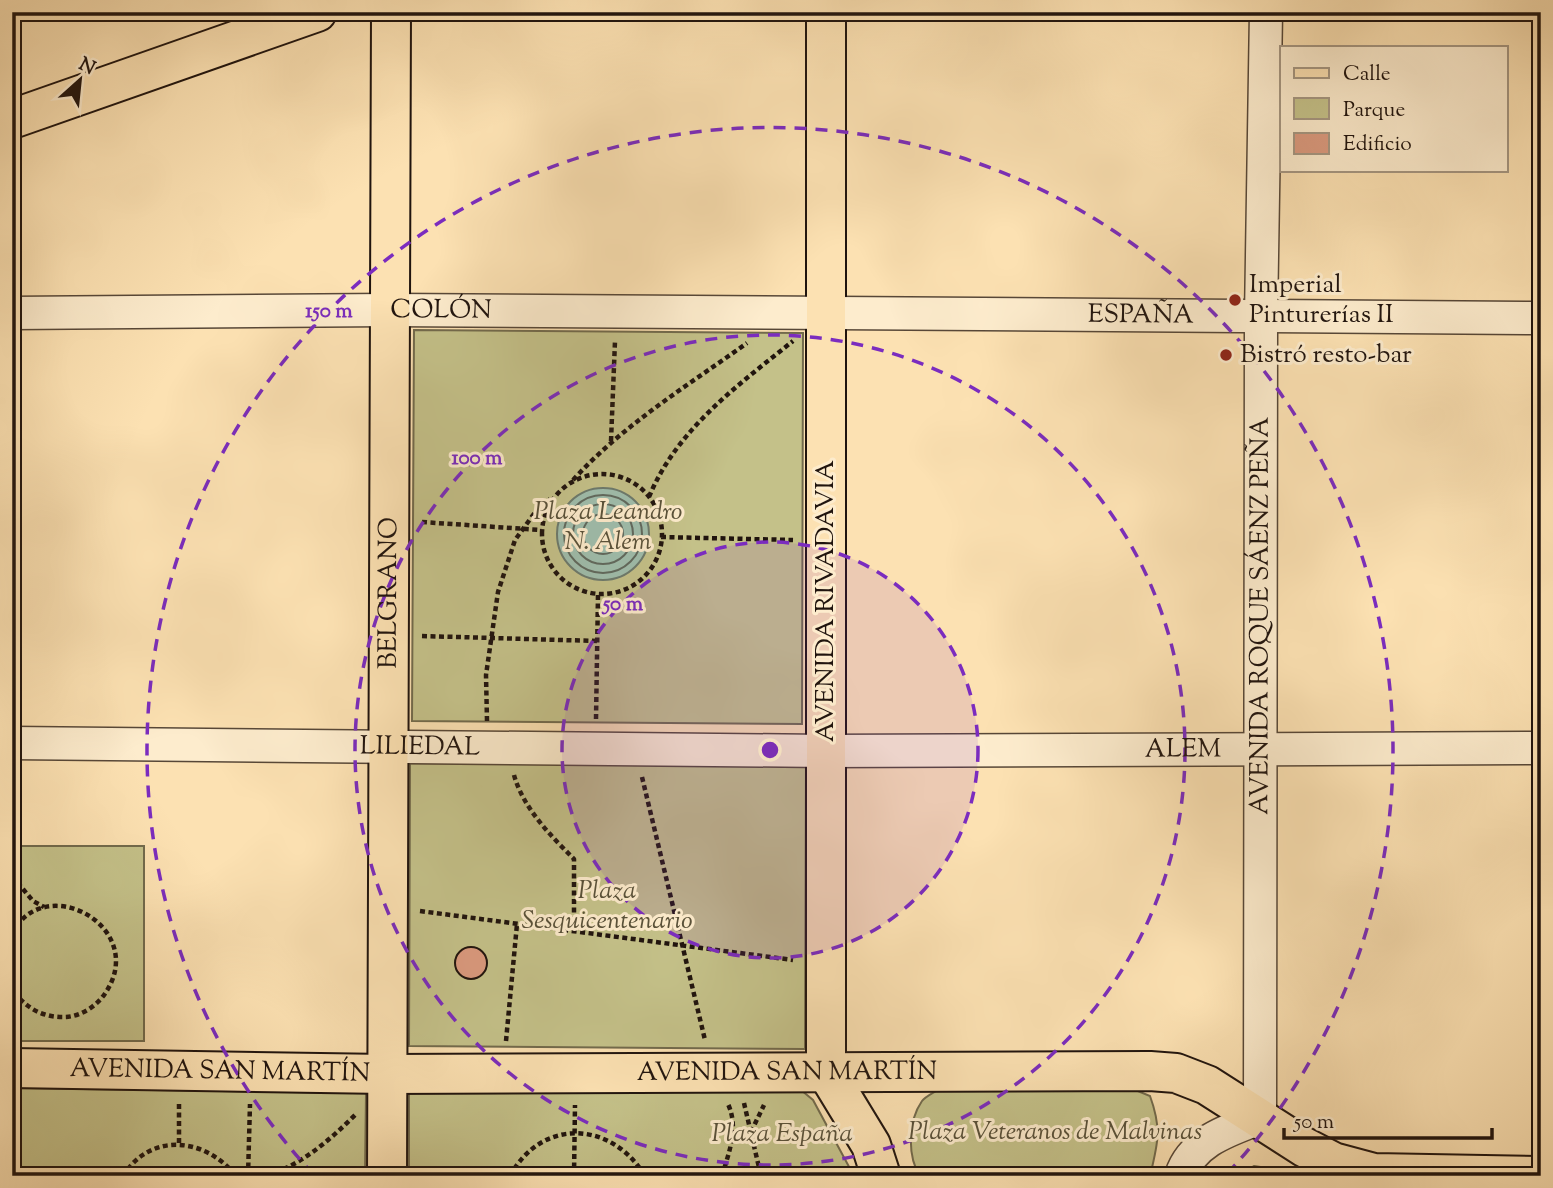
<svg xmlns="http://www.w3.org/2000/svg" width="1553" height="1188" font-family="'Sorts Mill Goudy',serif">
	<style>
		.green { fill: #c4c189; stroke: #726a4c; stroke-width: 2 }
		.water { fill: #9fbead; stroke: #6c7a6d; stroke-width: 2 }
		.lines { fill: none; stroke-linecap: round; stroke-linejoin: round }
		.shore { stroke: #60695e; stroke-width: 2 }
		.building { fill: #db9a7f; stroke: #20140e; stroke-width: 2 }
		.minor-casing { stroke: #574737; stroke-width: 35 }
		.major-casing { stroke: #20140e; stroke-width: 42 }
		.path { stroke: #20140e; stroke-width: 4.5; stroke-dasharray: 5 3.5; stroke-linecap: butt }
		.minor { stroke: #fdeccd; stroke-width: 32 }
		.major { stroke: #fce1b2; stroke-width: 38 }
		.ring { fill: none; stroke: #7b2cbf; stroke-width: 3.5; stroke-dasharray: 12 9 }
		.poi-dot { fill: #8f2418; stroke: #fdeccd; stroke-width: 2.5 }
		.labels { text-anchor: middle; dominant-baseline: central; stroke-width: 6; stroke-linejoin: round; paint-order: stroke }
		.poi-label { font-size: 26px; fill: #20140e; stroke: #fdeccd; text-anchor: start }
		.street-label { font-size: 26px; fill: #20140e; stroke: #fdeccd }
		.park-label { font-size: 26px; font-style: italic; fill: #595139; stroke: #fdeccd }
		.centre { fill: #7b2cbf; stroke: #fdeccd; stroke-width: 3.5 }
		.ring-label { font-size: 21px; text-anchor: middle; font-weight: bold; fill: #7b2cbf; stroke: #fdeccd; stroke-width: 6; stroke-linejoin: round; paint-order: stroke }
	</style>
	<rect width="100%" height="100%" fill="#fce1b2"/>
	<filter id="stains"><feTurbulence type="fractalNoise" baseFrequency=".00286" numOctaves="4"/><feColorMatrix values="0 0 0 0 .2 0 0 0 0 .09 0 0 0 0 .02 0 0 0 .5 -.17"/></filter>
	<radialGradient id="worn" r=".72"><stop offset=".6" stop-color="#630" stop-opacity="0"/><stop offset="1" stop-color="#630" stop-opacity=".3"/></radialGradient>
	<path class="green" d="M 414,330 L 803,333 L 802,724 L 412,721 Z
		M 410,763 L 806,765 L 805,1049 L 409,1046 Z
		M 12,846 L 144,846 L 144,1041 L 12,1041 Z
		M 1128,1087 L 1150,1096 C 1162,1129 1158,1143 1150,1176 L 920,1176 C 907,1156 908,1121 922,1101 C 925,1097 931,1094 936,1091 Z
		M 12,1088 L 366,1093 L 365,1176 L 12,1176 Z
		M 801,1090 L 813,1100 L 854,1176 L 409,1176 L 409,1092 Z
		M 1254,1166 L 1281,1170 L 1293,1176 L 1236,1176 Z"/>
	<path class="water" d="M557 534a46 46 0 1 1 92 0a46 46 0 1 1-92 0Z"/>
	<g class="lines">
		<path class="shore" d="M564 534a39 39 0 1 1 78 0a39 39 0 1 1-78 0Z
			M573 534a30 30 0 1 1 60 0a30 30 0 1 1-60 0Z
			M583 534a20 20 0 1 1 40 0a20 20 0 1 1-40 0Z"/>
	</g>
	<path class="building" d="M455 963a16 16 0 1 1 32 0a16 16 0 1 1-32 0Z"/>
	<g class="lines">
		<defs>
			<g id="minor">
				<path id="s1" d="M 12,313 L 389,310 L 1541,318"/>
				<path id="s2" d="M 12,743 L 826,751 L 1541,748"/>
				<path id="s3" d="M 1181,1176 C 1192,1141 1229,1130 1260,1118 L 1261,317 L 1266,12"/>
			</g>
			<g id="major">
				<path d="M 826,12 L 826,1071 L 871,1145 L 881,1176"/>
				<path d="M 12,119 L 317,12"/>
				<path id="s4" d="M 12,1068 L 386,1074 L 1150,1071 L 1176,1073 L 1207,1085 L 1304,1147 L 1333,1162 L 1374,1173 L 1538,1176"/>
				<path id="s5" d="M 387,1176 L 391,12"/>
			</g>
		</defs>
		<use href="#minor" class="minor-casing"/>
		<use href="#major" class="major-casing"/>
		<path class="path" d="M 611,441 L 615,341
			M542 534a60 60 0 1 1 120 0a60 60 0 1 1-120 0Z
			M 573,480 C 623,425 687,386 747,343
			M 649,497 C 677,429 737,386 793,341
			M 422,522 L 541,530
			M 661,537 L 793,540
			M 422,636 L 597,641
			M 596,719 L 598,594
			M 487,721 L 486,675 L 498,592 L 515,540 L 536,511 L 550,499
			M 514,775 C 523,808 551,836 574,859 L 574,931
			M 642,777 L 705,1040
			M 12,876 L 33,901 L 44,907
			M 420,911 L 793,960
			M 12,933 C 46,870 148,928 106,992 C 98,1005 82,1016 66,1017 C 43,1018 25,1008 12,989
			M 506,1041 L 517,924
			M 744,1103 L 761,1176
			M 179,1104 L 179,1145
			M 751,1132 L 764,1105
			M 123,1176 C 151,1131 206,1138 236,1176
			M 248,1176 L 250,1104
			M 268,1176 C 303,1163 329,1141 355,1115
			M 510,1176 C 542,1117 612,1121 645,1176
			M 574,1176 L 575,1105
			M 722,1176 C 729,1152 739,1128 728,1104"/>
		<use href="#minor" class="minor"/>
		<use href="#major" class="major"/>
	</g>
	<circle cx="770" cy="750" r="208" fill="#7b2cbf" fill-opacity=".12"/>
	<g class="ring">
		<circle cx="770" cy="750" r="208"/>
		<circle cx="770" cy="750" r="415"/>
		<path d="M314 1175A623 623 0 1 1 1226 1175"/>
	</g>
	<g class="poi-dot">
		<circle cx="1235" cy="300" r="7"/>
		<circle cx="1226" cy="355" r="7"/>
	</g>
	<g class="labels">
		<g class="poi-label">
			<text x="1249" y="285">Imperial<tspan x="1249" dy="30">Pinturerías II</tspan></text>
			<text x="1240" y="355">Bistró resto-bar</text>
		</g>
		<g class="street-label">
			<text stroke="none"><textPath href="#s1" startOffset="429">COLÓN</textPath></text>
			<text stroke="none"><textPath href="#s1" startOffset="1129">ESPAÑA</textPath></text>
			<text stroke="none"><textPath href="#s5" startOffset="583">BELGRANO</textPath></text>
			<text transform="translate(826 601) rotate(-90)">AVENIDA RIVADAVIA</text>
			<text stroke="none"><textPath href="#s3" startOffset="604">AVENIDA ROQUE SÁENZ PEÑA</textPath></text>
			<text stroke="none"><textPath href="#s2" startOffset="408">LILIEDAL</textPath></text>
			<text stroke="none"><textPath href="#s2" startOffset="1171">ALEM</textPath></text>
			<text stroke="none"><textPath href="#s4" startOffset="208">AVENIDA SAN MARTÍN</textPath></text>
			<text stroke="none"><textPath href="#s4" startOffset="775">AVENIDA SAN MARTÍN</textPath></text>
		</g>
		<g class="park-label">
			<text x="608" y="512">Plaza Leandro<tspan x="608" dy="30">N. Alem</tspan></text>
			<text x="607" y="891">Plaza<tspan x="607" dy="30">Sesquicentenario</tspan></text>
			<text x="1055" y="1132">Plaza Veteranos de Malvinas</text>
			<text x="782" y="1134">Plaza España</text>
		</g>
	</g>
	<circle cx="770" cy="750" r="10" class="centre"/>
	<g class="ring-label">
		<text x="329" y="317">150 m</text>
		<text x="477" y="464">100 m</text>
		<text x="623" y="610">50 m</text>
	</g>
	<rect width="1553" height="1188" fill="none" stroke="#fce1b2" stroke-width="42"/>
	<rect x="14" y="14" width="1525" height="1160" fill="none" stroke="#20140e" stroke-width="3.5"/>
	<rect x="21" y="21" width="1511" height="1146" fill="none" stroke="#20140e" stroke-width="2"/>
	<rect x="1280" y="46" width="228" height="126" fill="#fdeccd" stroke="#a59681" stroke-width="2"/>
	<rect x="1294" y="68" width="35" height="10" fill="#fce1b2" stroke="#a59681" stroke-width="2"/>
	<text x="1343" y="80" font-size="21" fill="#20140e">Calle</text>
	<rect x="1294" y="98" width="35" height="21" fill="#c4c189" stroke="#a59681" stroke-width="2"/>
	<text x="1343" y="116" font-size="21" fill="#20140e">Parque</text>
	<rect x="1294" y="133" width="35" height="21" fill="#db9a7f" stroke="#a59681" stroke-width="2"/>
	<text x="1343" y="150" font-size="21" fill="#20140e">Edificio</text>
	<g transform="translate(80 80) rotate(27)" stroke="#fdeccd" stroke-width="5" paint-order="stroke">
	<path d="M0-5L12 26L0 18L-12 26Z" fill="#20140e"/>
	<text y="-10" font-size="19" font-weight="bold" text-anchor="middle" fill="#20140e">N</text>
	</g>
	<path d="M1284 1128v10h208v-10" fill="none" stroke="#20140e" stroke-width="3.5"/>
	<text x="1294" y="1128" font-size="21" fill="#20140e" stroke="#fdeccd" stroke-width="5" paint-order="stroke">50 m</text>
	<rect width="100%" height="100%" filter="url(#stains)"/>
	<rect width="100%" height="100%" fill="url(#worn)"/>
</svg>
